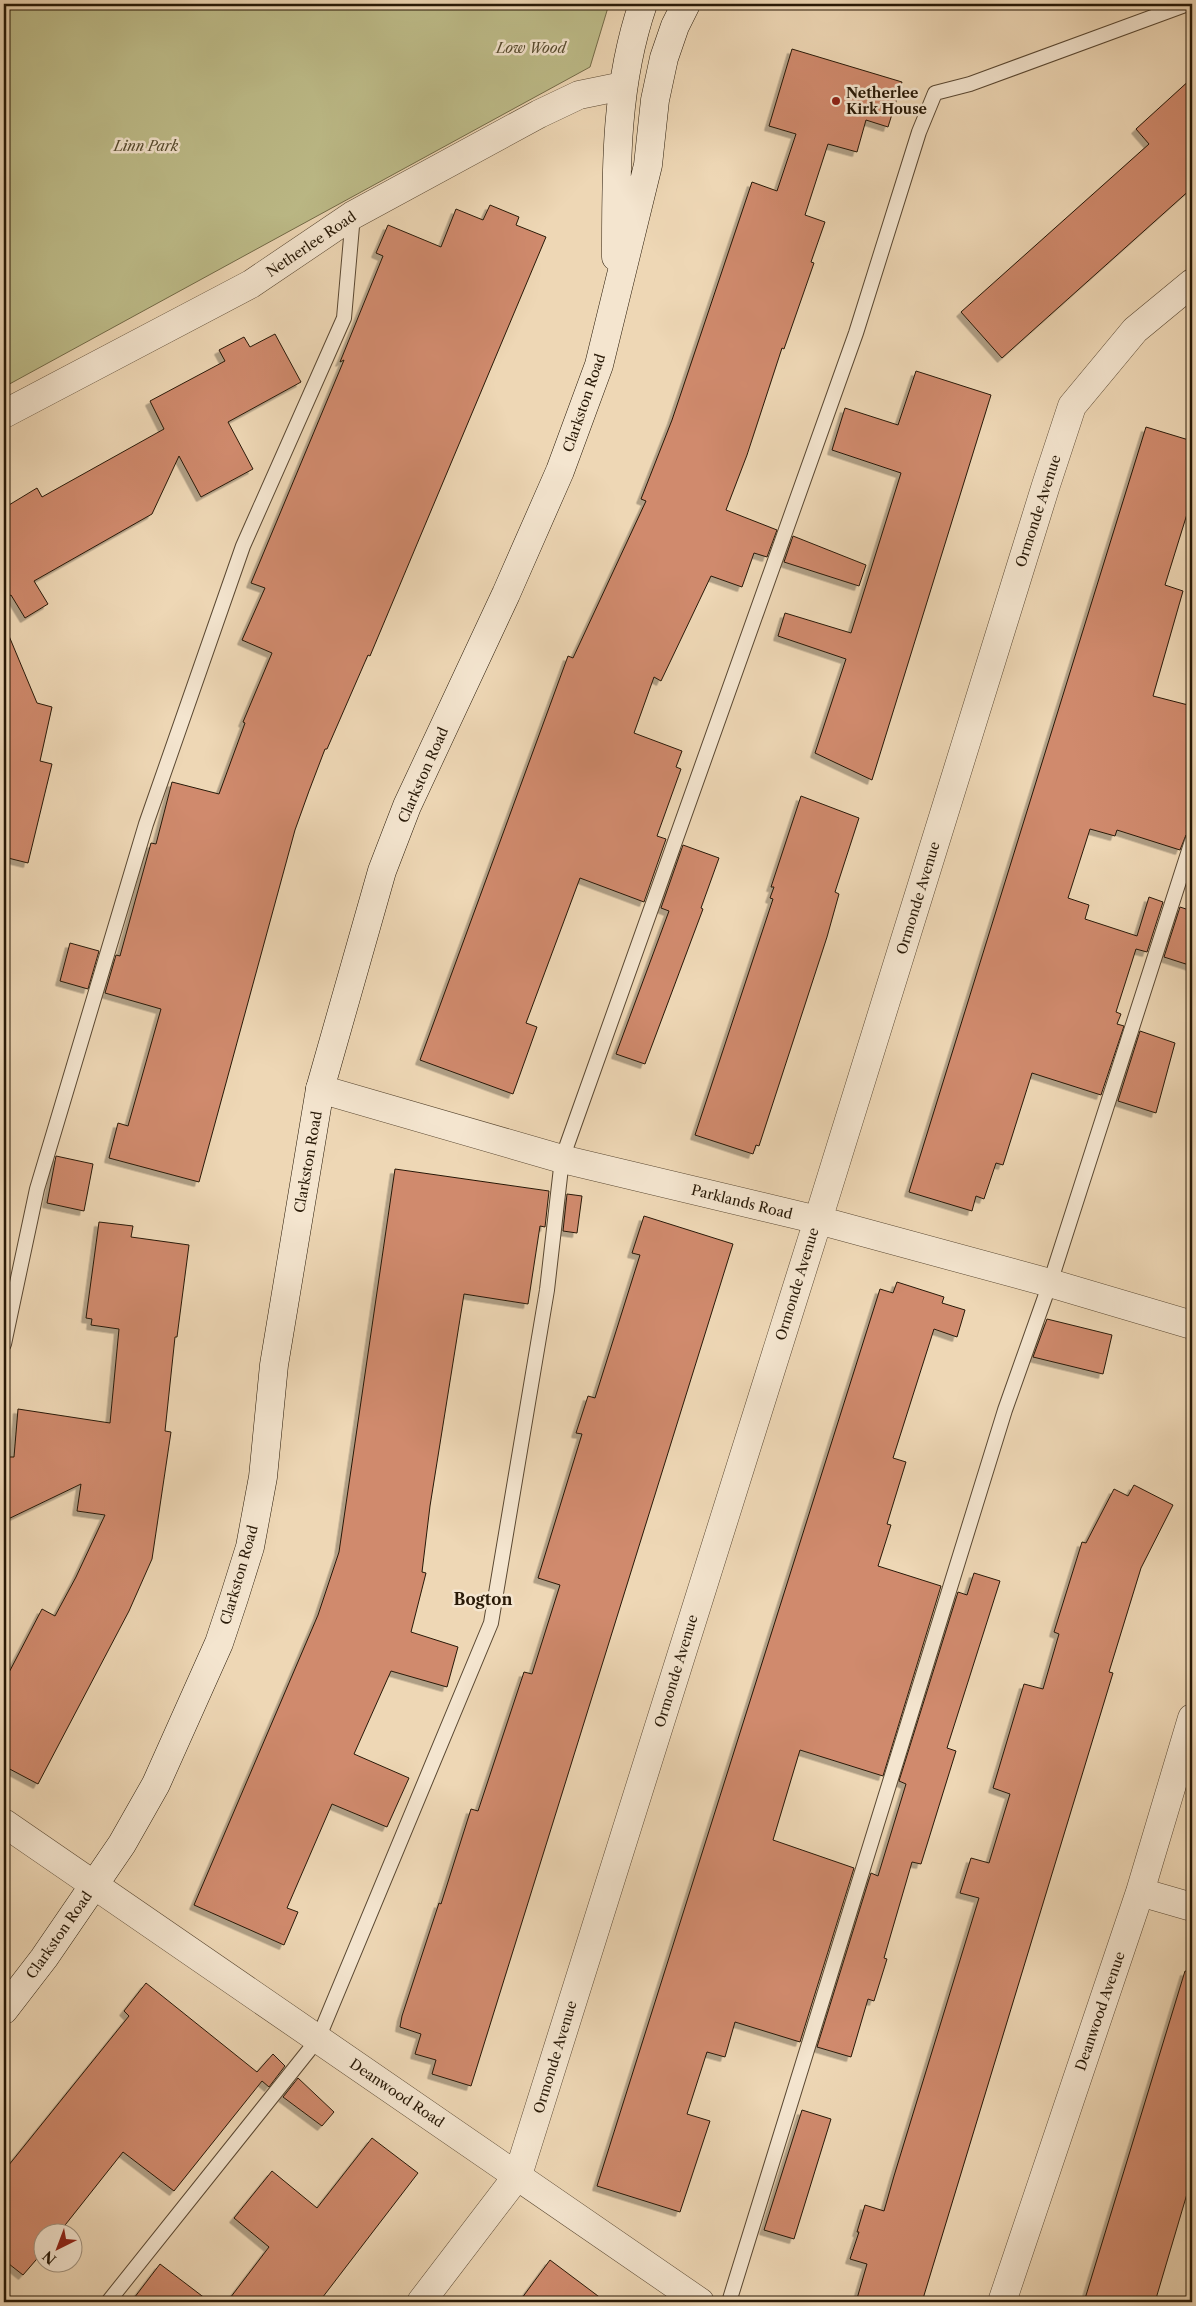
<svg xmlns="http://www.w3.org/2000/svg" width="1196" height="2306" font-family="'Libre Caslon Text',serif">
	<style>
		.green { fill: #bebd8a; stroke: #736b48 }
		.building { fill: #d08a6d; stroke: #281907; filter: url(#shadow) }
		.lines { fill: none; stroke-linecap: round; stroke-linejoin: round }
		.service-casing { stroke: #5a4832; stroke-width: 16 }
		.minor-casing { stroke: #5a4832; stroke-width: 29 }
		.secondary-casing { stroke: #281907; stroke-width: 29 }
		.service { stroke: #f4e5cf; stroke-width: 14 }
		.minor { stroke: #f4e5cf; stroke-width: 28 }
		.secondary { stroke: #f4e5cf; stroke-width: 28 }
		.poi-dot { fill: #8f2418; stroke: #f4e5cf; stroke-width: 2 }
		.labels { text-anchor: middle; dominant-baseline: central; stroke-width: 5; stroke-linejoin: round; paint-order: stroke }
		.park-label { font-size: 14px; font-style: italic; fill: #554a2e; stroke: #f4e5cf }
		.poi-label { font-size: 14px; font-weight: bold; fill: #281907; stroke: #f4e5cf; text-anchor: start }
		.street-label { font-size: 14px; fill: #281907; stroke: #f4e5cf }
		.quarter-label { font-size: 16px; font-weight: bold; fill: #281907; stroke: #f4e5cf }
	</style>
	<defs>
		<filter id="shadow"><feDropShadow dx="-4.5" dy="4.5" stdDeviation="0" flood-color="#0004"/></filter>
	</defs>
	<rect width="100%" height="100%" fill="#eed7b5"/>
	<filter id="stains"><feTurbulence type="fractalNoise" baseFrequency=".004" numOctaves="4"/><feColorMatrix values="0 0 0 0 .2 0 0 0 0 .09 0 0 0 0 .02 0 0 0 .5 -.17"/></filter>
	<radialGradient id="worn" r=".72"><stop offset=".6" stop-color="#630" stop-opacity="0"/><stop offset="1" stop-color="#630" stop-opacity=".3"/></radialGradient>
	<path class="green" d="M 4,4 L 609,4 L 590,67 L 4,387 Z"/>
	<path class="building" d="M 792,49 L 902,82 L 888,127 L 866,120 L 857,152 L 828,144 L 805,215 L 825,222 L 811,262 L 814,263 L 784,349 L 782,348 L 747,455 L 726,510 L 777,530 L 767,557 L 754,553 L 742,587 L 711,576 L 661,681 L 654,677 L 634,733 L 682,751 L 676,767 L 681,769 L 657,836 L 666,839 L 644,902 L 580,878 L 526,1023 L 537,1027 L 513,1094 L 420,1060 L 568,656 L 573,658 L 646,501 L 641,499 L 672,420 L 752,182 L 777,191 L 796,134 L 769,126 Z
		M 1192,78 L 1192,188 L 1002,358 L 961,312 L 1149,144 L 1136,129 Z
		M 490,205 L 519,217 L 516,225 L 546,237 L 370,656 L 368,655 L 327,749 L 325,749 L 309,791 L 295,830 L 199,1182 L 109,1158 L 118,1123 L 128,1126 L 161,1009 L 105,993 L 116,955 L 120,956 L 151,843 L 156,844 L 172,782 L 219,794 L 245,723 L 243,722 L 272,653 L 242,640 L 265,588 L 251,583 L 344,360 L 340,362 L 383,256 L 376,253 L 388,225 L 441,247 L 456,209 L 483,220 Z
		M 275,334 L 301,382 L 228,422 L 253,469 L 201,497 L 179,456 L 152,514 L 34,581 L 48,604 L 25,618 L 11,595 L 4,599 L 4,508 L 37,488 L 42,497 L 164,429 L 150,401 L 225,361 L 219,350 L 244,337 L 250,347 Z
		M 916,371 L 991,395 L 872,780 L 815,753 L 846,659 L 778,636 L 785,613 L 851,633 L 901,473 L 832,450 L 845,408 L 898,425 Z
		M 1146,427 L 1192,441 L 1192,498 L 1165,585 L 1183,591 L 1153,696 L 1192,706 L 1192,832 L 1186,835 L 1180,850 L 1117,830 L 1115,836 L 1090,829 L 1068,898 L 1089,905 L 1085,919 L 1137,936 L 1149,897 L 1163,902 L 1147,952 L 1136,949 L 1116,1012 L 1121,1014 L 1117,1024 L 1124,1026 L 1101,1095 L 1032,1073 L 1003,1165 L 996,1163 L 984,1199 L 976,1196 L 972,1211 L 909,1192 Z
		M 793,536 L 866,565 L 859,586 L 784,562 Z
		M 4,624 L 37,703 L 52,707 L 40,761 L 52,764 L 28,863 L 4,857 Z
		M 801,796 L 859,818 L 835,892 L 839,894 L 827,937 L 759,1146 L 756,1145 L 753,1154 L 695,1135 L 773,899 L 770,898 L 774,887 L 771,887 Z
		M 683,845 L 719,858 L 701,908 L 703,909 L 645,1064 L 616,1054 L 669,911 L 661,908 Z
		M 1180,907 L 1192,911 L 1192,966 L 1164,957 Z
		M 70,943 L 99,951 L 88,989 L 60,981 Z
		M 1140,1031 L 1175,1043 L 1156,1113 L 1118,1101 Z
		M 56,1156 L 93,1164 L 84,1211 L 47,1203 Z
		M 395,1169 L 549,1191 L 545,1227 L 540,1226 L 528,1304 L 464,1294 L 430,1506 L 422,1572 L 426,1573 L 411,1632 L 458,1647 L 447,1687 L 391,1671 L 354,1754 L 409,1778 L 387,1827 L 332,1804 L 287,1908 L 298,1912 L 284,1945 L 194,1905 L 318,1615 L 339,1552 Z
		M 567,1194 L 582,1196 L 577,1233 L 563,1231 Z
		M 644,1216 L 733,1244 L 471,2086 L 432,2074 L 436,2060 L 415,2054 L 421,2034 L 400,2027 L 402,2016 L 439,1903 L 441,1904 L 471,1809 L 478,1811 L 524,1672 L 532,1674 L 560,1585 L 538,1578 L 582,1434 L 576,1433 L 588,1396 L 595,1398 L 640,1255 L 632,1253 Z
		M 99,1222 L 133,1226 L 131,1237 L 189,1245 L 177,1337 L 175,1337 L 165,1431 L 171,1432 L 152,1559 L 129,1611 L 38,1784 L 4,1766 L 4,1682 L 42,1609 L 55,1616 L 76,1577 L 105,1515 L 77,1511 L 81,1484 L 4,1521 L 7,1457 L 14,1457 L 18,1409 L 110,1423 L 119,1329 L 91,1325 L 92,1319 L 86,1318 Z
		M 897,1282 L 944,1297 L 942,1303 L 965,1310 L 957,1337 L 934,1329 L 893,1458 L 906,1462 L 887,1524 L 891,1525 L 878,1566 L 941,1586 L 883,1776 L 800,1750 L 773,1840 L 854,1868 L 800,2042 L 735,2022 L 725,2057 L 707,2052 L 687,2114 L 710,2121 L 680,2212 L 597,2186 L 880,1289 L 893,1293 Z
		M 1047,1319 L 1112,1335 L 1103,1374 L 1033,1357 Z
		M 1134,1485 L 1173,1505 L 1141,1568 L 1109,1672 L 1113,1673 L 922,2302 L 856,2302 L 867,2264 L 850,2259 L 859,2232 L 857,2232 L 865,2205 L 884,2211 L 894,2176 L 979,1898 L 960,1893 L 971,1858 L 989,1863 L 1010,1794 L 993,1788 L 1024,1684 L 1043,1689 L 1059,1634 L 1054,1632 L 1082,1542 L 1086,1543 L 1114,1489 L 1128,1496 Z
		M 974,1573 L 1000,1581 L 947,1748 L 956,1751 L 921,1864 L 912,1862 L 884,1958 L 887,1959 L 874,2001 L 868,1999 L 851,2057 L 817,2047 L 871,1873 L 878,1876 L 906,1784 L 899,1781 L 958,1592 L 967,1595 Z
		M 1185,1971 L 1192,1972 L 1192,2177 L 1155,2302 L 1084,2302 Z
		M 146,1983 L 257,2072 L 273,2054 L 285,2066 L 269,2087 L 262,2081 L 174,2191 L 123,2152 L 58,2234 L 42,2234 L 42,2253 L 23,2275 L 4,2260 L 4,2171 L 129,2016 L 124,2011 Z
		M 298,2078 L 334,2112 L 322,2126 L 283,2097 Z
		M 802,2110 L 831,2119 L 794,2239 L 764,2230 Z
		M 372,2138 L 418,2173 L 319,2302 L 227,2302 L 269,2247 L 234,2218 L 272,2171 L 317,2208 Z
		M 550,2260 L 606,2302 L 519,2302 Z
		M 160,2264 L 210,2302 L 131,2302 Z"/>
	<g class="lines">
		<defs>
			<path id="service" d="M 4,1344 L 37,1189 L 146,824 L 243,546 L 344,318 L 353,215
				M 108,2302 L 318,2039 L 491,1623 L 547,1290 L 562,1159 L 856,333 L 919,132 L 935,93 L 970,84 L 1188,4
				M 729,2302 L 1005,1410 L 1050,1283 L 1192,841"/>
			<path id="minor" d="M 4,414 L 251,284 L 353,215 L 539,114 L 579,95 L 623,86
				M 320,1089 L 562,1159 L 818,1220 L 1050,1283 L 1192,1325
				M 4,1823 L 700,2302
				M 1140,1892 L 1192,1907
				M 421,2302 L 518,2175 L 818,1220 L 1046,485 L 1072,406 L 1135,330 L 1192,283
				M 1002,2302 L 1140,1892 L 1192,1718"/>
			<path id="secondary" d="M 616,257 C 616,171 615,85 643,4
				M 4,2010 L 44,1958 L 94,1885 L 122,1844 L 156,1784 L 219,1643 L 234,1598 L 250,1547 L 263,1477 L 274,1365 L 320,1089 L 382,871 L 407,806 L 506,594 L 560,471 L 599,365 L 648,165 L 655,100 L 664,58 L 675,26 L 686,4"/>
		</defs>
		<use href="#service" class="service-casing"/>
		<use href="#minor" class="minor-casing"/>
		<use href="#secondary" class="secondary-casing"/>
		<use href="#service" class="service"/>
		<use href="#minor" class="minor"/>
		<use href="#secondary" class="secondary"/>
	</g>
	<circle class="poi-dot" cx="836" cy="101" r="5"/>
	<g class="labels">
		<g class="park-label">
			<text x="531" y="48">Low Wood</text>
			<text x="146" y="146">Linn Park</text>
		</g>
		<g class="poi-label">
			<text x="846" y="93">Netherlee<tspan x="846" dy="16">Kirk House</tspan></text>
		</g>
		<g class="street-label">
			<text transform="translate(311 244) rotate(-34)">Netherlee Road</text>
			<text transform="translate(584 403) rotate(-71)">Clarkston Road</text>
			<text transform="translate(1038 511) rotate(-72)">Ormonde Avenue</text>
			<text transform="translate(423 775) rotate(-66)">Clarkston Road</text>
			<text transform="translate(918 898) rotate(-73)">Ormonde Avenue</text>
			<text transform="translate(308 1162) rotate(-80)">Clarkston Road</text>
			<text transform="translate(742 1202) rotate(14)">Parklands Road</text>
			<text transform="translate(797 1284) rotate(-73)">Ormonde Avenue</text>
			<text transform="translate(239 1575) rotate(-74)">Clarkston Road</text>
			<text transform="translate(676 1671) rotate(-73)">Ormonde Avenue</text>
			<text transform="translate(59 1935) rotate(-55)">Clarkston Road</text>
			<text transform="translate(1100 2011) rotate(-71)">Deanwood Avenue</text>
			<text transform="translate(555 2057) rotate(-73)">Ormonde Avenue</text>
			<text transform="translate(397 2093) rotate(34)">Deanwood Road</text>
		</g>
		<g class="quarter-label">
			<text x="483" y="1599">Bogton</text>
		</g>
	</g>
	<rect width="1196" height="2306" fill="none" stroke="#eed7b5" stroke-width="20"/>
	<rect x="5" y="5" width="1186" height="2296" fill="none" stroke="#281907" stroke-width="2.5"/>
	<rect x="10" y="10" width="1176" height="2286" fill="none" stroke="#281907"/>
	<g transform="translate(58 2248) rotate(222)"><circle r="24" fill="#f4e5cf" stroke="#a2937f"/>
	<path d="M0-4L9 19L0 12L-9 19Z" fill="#8f2418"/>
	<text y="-8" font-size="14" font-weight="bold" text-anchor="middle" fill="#281907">N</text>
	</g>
	<rect width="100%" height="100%" filter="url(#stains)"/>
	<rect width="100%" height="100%" fill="url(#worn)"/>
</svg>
